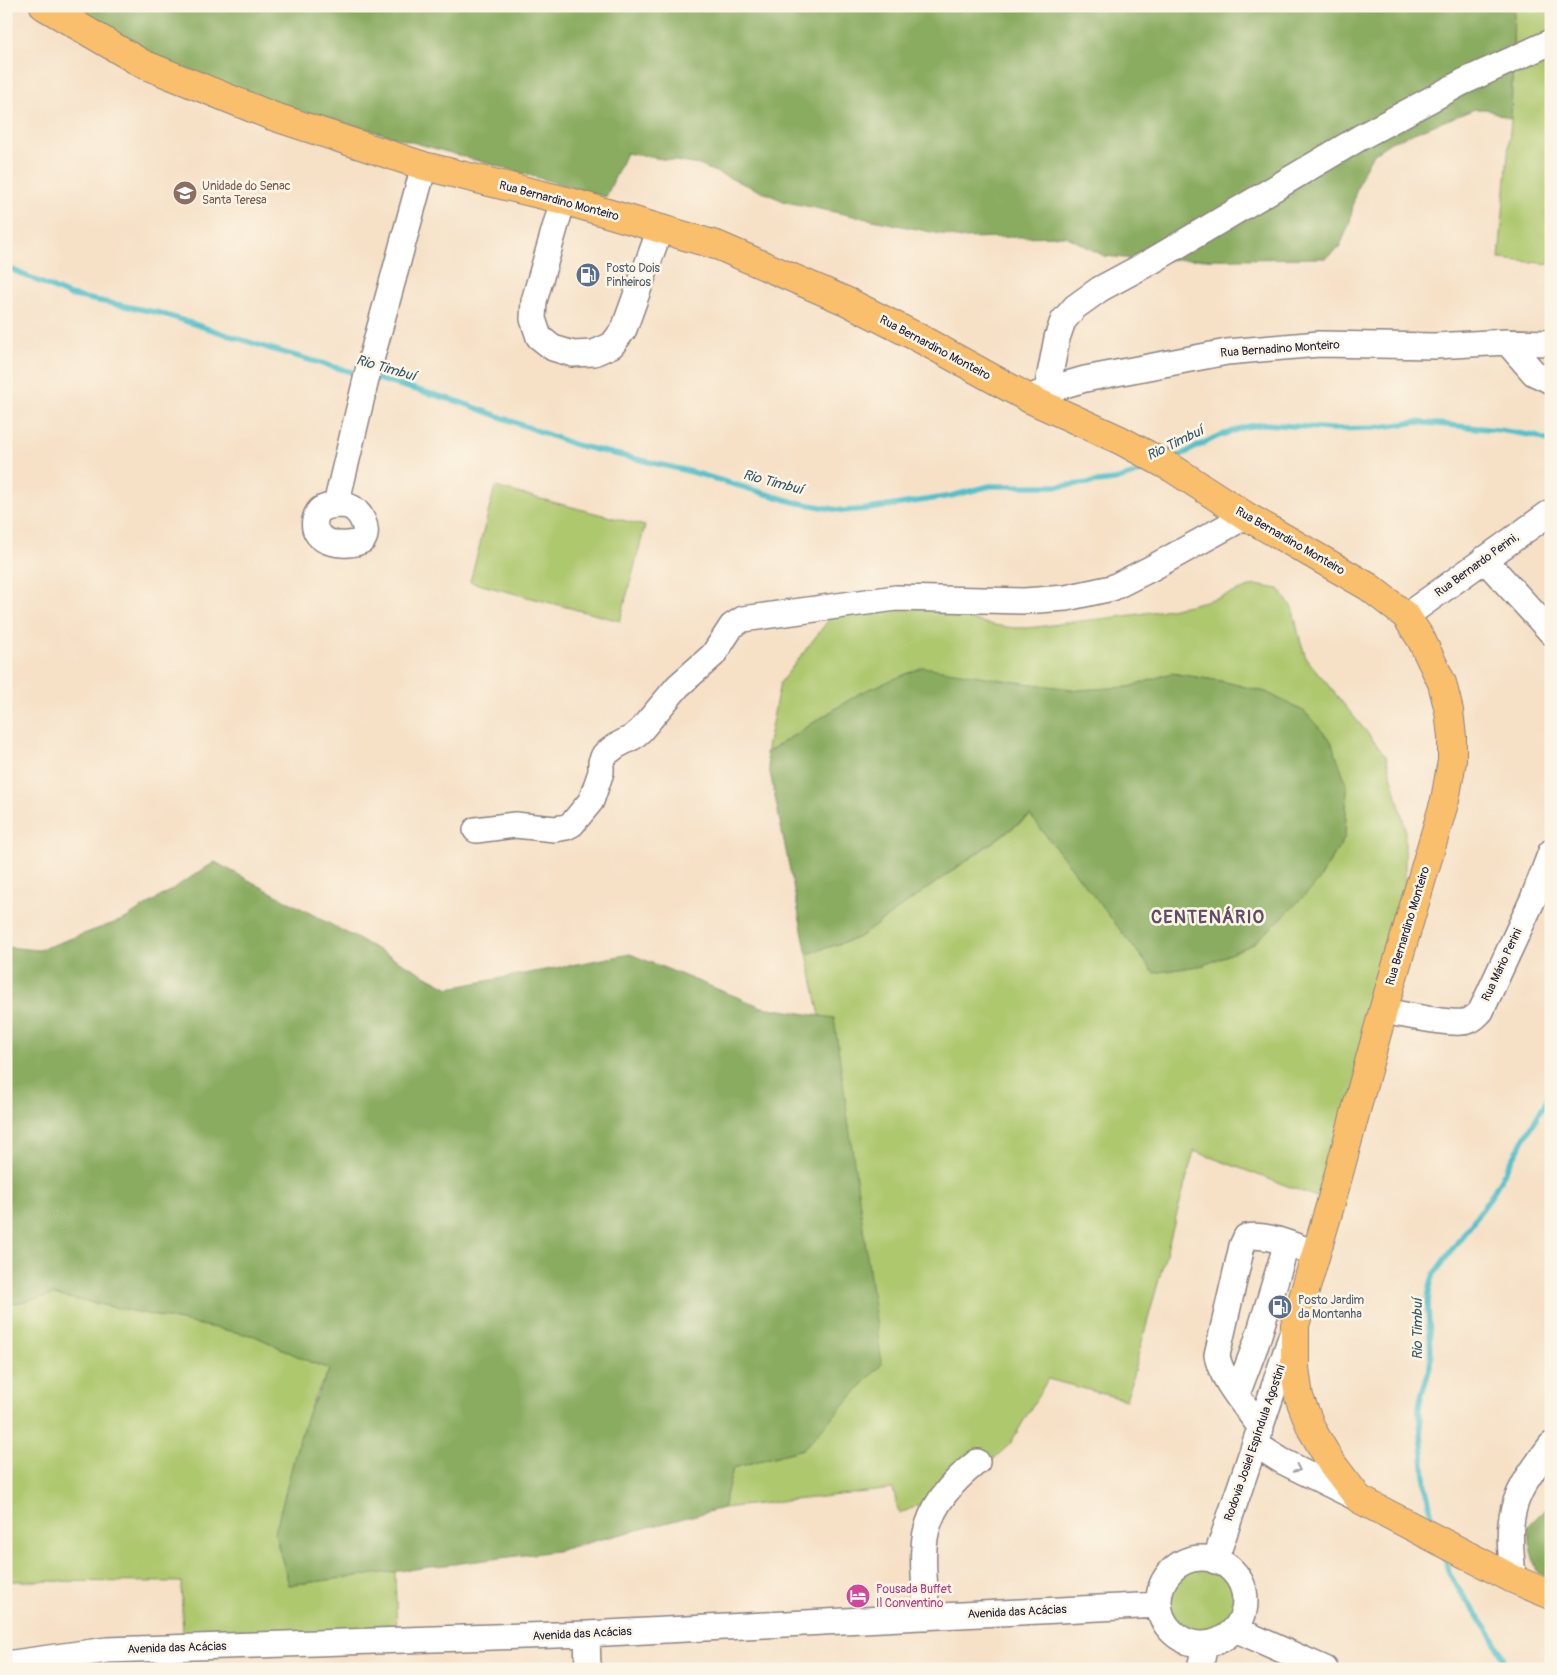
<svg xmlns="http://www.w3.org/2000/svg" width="1557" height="1675" font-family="Pangolin,sans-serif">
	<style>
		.green { fill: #aec86e; stroke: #687554 }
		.forest { fill: #8aac61; stroke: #56674e }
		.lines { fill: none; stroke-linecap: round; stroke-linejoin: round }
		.stream { stroke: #53c0cb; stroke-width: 5.5 }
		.minor-casing { stroke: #8c8281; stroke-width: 28 }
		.major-casing { stroke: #8c8281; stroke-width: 30 }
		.minor { stroke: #fff; stroke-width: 25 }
		.major { stroke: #f9bf6d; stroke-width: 28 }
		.oneway { stroke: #9c9ca7 }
		.labels { text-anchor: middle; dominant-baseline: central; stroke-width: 5; stroke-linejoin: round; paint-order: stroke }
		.education-label { font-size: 12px; fill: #785e54; stroke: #fcf5e5; text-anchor: start }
		.street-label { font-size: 12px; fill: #22223b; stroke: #fcf5e5 }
		.service-label { font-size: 12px; fill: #4e5e75; stroke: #fcf5e5; text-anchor: start }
		.hotel-label { font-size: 12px; fill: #b23c85; stroke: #fcf5e5; text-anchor: start }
		.water-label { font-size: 14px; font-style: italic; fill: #33596d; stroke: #fcf5e5 }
		.district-label { font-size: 18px; font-weight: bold; letter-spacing: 1px; fill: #604b68; stroke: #fcf5e5 }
	</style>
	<rect width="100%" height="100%" fill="#fcf5e5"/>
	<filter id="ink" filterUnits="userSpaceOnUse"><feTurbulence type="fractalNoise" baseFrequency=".02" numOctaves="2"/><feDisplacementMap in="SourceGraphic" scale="10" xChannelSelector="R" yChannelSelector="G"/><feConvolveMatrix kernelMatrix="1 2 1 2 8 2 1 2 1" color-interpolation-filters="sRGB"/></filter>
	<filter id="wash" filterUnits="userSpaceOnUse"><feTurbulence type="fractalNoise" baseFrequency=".0096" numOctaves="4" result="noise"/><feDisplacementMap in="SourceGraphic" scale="20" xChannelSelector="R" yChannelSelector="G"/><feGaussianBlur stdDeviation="1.12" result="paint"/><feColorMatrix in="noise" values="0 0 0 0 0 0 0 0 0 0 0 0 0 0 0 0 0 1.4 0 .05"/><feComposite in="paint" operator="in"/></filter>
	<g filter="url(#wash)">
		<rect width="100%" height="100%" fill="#f6e1c7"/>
		<path class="green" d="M 1514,6 L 1551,6 L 1551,264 L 1499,259 L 1511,119 Z
			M 495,487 L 645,526 L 620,621 L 470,582 Z
			M 1255,585 L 1279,589 L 1293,609 L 1299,636 L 1306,658 L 1386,756 L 1405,827 L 1405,923 L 1322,1199 L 1194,1151 L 1126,1400 L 1048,1379 L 1010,1444 L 969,1481 L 899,1514 L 893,1489 L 723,1508 L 733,1468 L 803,1449 L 834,1019 L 820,1016 L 807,954 L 858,938 L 1031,815 L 1154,973 L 1204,965 L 1253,944 L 1317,883 L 1345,837 L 1347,785 L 1266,692 L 1221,681 L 1171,673 L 1130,687 L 1078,690 L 1016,682 L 860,693 L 766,753 L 780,683 L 831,617 L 947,595 L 952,613 C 974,621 996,627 1019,628 C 1039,628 1060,623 1080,621 C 1140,615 1199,607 1255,585 Z
			M 53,1295 L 255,1336 L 310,1362 L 330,1369 L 316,1393 L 308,1413 L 296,1451 L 275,1534 L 289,1585 L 395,1571 L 397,1632 L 183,1639 L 181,1582 L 6,1581 L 6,1305 Z
			M1165 1602a35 35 0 1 1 70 0a35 35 0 1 1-70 0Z"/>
		<path class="forest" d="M 76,6 L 1514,6 L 1511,119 L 1486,109 L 1475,109 L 1391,142 L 1373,154 L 1364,170 L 1355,194 L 1350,222 L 1340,246 L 1326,258 L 1147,260 L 1104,256 L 1066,236 L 960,238 L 786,202 L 699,165 L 626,153 L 606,197 L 221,88 L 163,63 L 72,13 Z
			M 923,667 L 1016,682 L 1078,690 L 1130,687 L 1171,673 L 1221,681 L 1266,692 L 1305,712 L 1331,741 L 1347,785 L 1345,837 L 1317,883 L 1285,915 L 1253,944 L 1204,965 L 1154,973 L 1030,815 L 858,938 L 807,954 L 766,753 L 860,693 Z
			M 215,862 L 449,988 L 630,954 L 762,1007 L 834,1018 L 882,1364 L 803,1449 L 733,1468 L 723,1508 L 556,1551 L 289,1585 L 275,1533 L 296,1451 L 308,1413 L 330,1369 L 310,1362 L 255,1336 L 54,1295 L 6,1305 L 6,947 L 39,950 L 125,919 Z
			M 1551,1503 L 1551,1579 L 1537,1572 L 1531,1551 L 1528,1526 Z"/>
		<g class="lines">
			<path class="stream" d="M 6,267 L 69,295 L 160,313 L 268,348 L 362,375
				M 374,378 L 460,402 L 576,445 L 692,472 L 794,502 L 844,511 L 869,509 L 951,496 L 990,486 L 1061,486 L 1115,480 L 1153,468
				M 1173,459 L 1216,437 L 1245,427 L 1265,424 L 1331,429 L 1374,428 L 1417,422 L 1499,430 L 1535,436 L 1551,442
				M 1435,1529 L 1426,1489 L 1419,1410 C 1419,1394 1428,1381 1430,1365 C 1434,1333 1421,1306 1434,1274 L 1488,1201 L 1551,1093
				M 1442,1552 C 1445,1561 1447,1570 1452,1578 C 1468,1608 1498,1635 1507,1669"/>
		</g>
	</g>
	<g filter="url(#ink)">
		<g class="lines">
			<defs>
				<path id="minor" d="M 563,200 L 534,301 L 533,319 L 539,337 L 553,348 L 573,354 L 594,353 L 612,345 L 624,329 L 660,229
					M 1507,342 L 1534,373 L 1551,381
					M 1047,390 L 1057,338 L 1063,321 L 1075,307 L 1100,289 L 1152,261 L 1361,137 L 1463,82 L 1551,42
					M 1034,396 L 1047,390 L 1085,379 L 1227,352 L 1319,344 L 1435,346 L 1507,342 L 1551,343
					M 336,505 C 340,505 344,505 348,506 C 360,510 370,529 363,540 C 347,549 310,544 315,520 C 316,515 319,509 324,508 C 327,506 332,506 336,505 L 369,367 L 424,166
					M 1484,559 L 1551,632
					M 1406,616 L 1548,514
					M 476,830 L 515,825 L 555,829 L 566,827 L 572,824 L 591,801 L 601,772 L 601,762 L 604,755 L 616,746 L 633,737 L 641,730 L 678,686 L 713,655 L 732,626 L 743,619 L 896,598 L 1024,601 L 1066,598 L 1112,588 L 1150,569 L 1246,516
					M 1383,1011 C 1402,1014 1453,1026 1468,1021 C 1474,1019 1477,1015 1481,1011 L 1533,899 L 1551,852
					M 1237,1394 L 1256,1344 L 1287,1243
					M 1261,1428 C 1247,1408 1220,1378 1217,1355 L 1242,1246 L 1246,1237 C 1268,1233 1294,1246 1315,1253
					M 1255,1444 L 1282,1461 L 1359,1499
					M1159 1601a43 43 0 1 1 86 0a43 43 0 1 1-86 0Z
					M 1215,1561 L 1292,1334
					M 1513,1579 C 1512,1559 1508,1537 1512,1517 C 1516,1490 1535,1467 1551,1445
					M 927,1617 C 926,1594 922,1570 924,1547 C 926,1512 950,1483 977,1462
					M 1235,1629 L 1325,1669
					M 587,1634 L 588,1669
					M 6,1664 L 107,1650 L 587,1634 L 1159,1605
					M 1200,1669 L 1205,1644"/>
				<path id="major" d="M 44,6 L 143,64 L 272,116 L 424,166 L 563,200 L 719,246 L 848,302 L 919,338 L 1030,399 L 1120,440 L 1172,468 L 1246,516 L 1369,587 L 1406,616 L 1421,639 L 1442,683 L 1449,711 L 1452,737 L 1452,761 L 1445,800 L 1383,1011 L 1330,1206 L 1295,1325 L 1295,1368 L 1299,1397 L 1312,1430 L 1330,1461 L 1359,1499 L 1513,1579 L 1551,1595"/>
			</defs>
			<use href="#minor" class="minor-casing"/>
			<use href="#major" class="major-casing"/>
			<use href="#minor" class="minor"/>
			<use href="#major" class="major"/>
		</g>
		<defs><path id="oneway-chevron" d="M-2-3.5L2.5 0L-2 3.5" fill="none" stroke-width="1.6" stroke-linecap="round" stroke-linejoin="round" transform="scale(1.25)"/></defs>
		<use class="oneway" href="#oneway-chevron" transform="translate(1297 1469) rotate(26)"/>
	</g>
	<defs>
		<symbol id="school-disc" viewBox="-11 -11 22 22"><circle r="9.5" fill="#8d6e63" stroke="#fcf5e5"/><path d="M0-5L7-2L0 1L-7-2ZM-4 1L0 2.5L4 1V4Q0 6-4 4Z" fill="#fff"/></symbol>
		<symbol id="fuel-disc" viewBox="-11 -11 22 22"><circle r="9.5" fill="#5c6f8a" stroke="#fcf5e5"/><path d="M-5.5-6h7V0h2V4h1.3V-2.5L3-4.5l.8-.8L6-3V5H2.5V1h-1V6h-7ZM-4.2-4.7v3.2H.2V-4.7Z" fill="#fff"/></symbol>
		<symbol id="hotel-disc" viewBox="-11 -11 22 22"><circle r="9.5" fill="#d1479c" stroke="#fcf5e5"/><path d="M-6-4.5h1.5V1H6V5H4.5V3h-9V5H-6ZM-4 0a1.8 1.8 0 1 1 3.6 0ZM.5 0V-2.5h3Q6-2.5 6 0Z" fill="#fff"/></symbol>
	</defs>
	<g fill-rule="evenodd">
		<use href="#school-disc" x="171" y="179" width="28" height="28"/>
		<use href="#fuel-disc" x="574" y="261" width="28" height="28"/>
		<use href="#fuel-disc" x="1266" y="1293" width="28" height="28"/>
		<use href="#hotel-disc" x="844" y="1582" width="28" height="28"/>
	</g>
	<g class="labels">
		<g class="education-label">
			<text x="202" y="186">Unidade do Senac<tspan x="202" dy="14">Santa Teresa</tspan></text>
		</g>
		<g class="street-label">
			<text transform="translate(559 201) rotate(15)">Rua Bernardino Monteiro</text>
			<text transform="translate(935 348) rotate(28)">Rua Bernardino Monteiro</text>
			<text transform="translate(1280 349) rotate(-4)">Rua Bernadino Monteiro</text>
			<text transform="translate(1290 541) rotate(30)">Rua Bernardino Monteiro</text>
			<text transform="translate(1477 565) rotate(-36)">Rua Bernardo Perini,</text>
			<text transform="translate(1408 926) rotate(-73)">Rua Bernardino Monteiro</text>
			<text transform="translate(1502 965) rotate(-65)">Rua Mário Perini</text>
			<text transform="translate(1255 1443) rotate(-71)">Rodovia Josiel Espíndula Agostini</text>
			<text transform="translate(1017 1612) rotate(-3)">Avenida das Acácias</text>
			<text transform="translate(582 1634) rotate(-3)">Avenida das Acácias</text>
			<text transform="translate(177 1648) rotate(-2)">Avenida das Acácias</text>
		</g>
		<g class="service-label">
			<text x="606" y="268">Posto Dois<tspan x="606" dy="14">Pinheiros</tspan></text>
			<text x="1298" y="1300">Posto Jardim<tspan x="1298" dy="14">da Montanha</tspan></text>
		</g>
		<g class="hotel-label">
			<text x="876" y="1589">Pousada Buffet<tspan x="876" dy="14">Il Conventino</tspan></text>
		</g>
		<g class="water-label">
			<text transform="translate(386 368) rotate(16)">Rio Timbuí</text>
			<text transform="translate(1175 443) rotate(-26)">Rio Timbuí</text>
			<text transform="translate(773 482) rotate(15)">Rio Timbuí</text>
			<text transform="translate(1417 1329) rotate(-90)">Rio Timbuí</text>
		</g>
		<g class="district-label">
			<text x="1208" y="917">CENTENÁRIO</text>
		</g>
	</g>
	<rect width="1557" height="1675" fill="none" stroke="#fcf5e5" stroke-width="25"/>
</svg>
